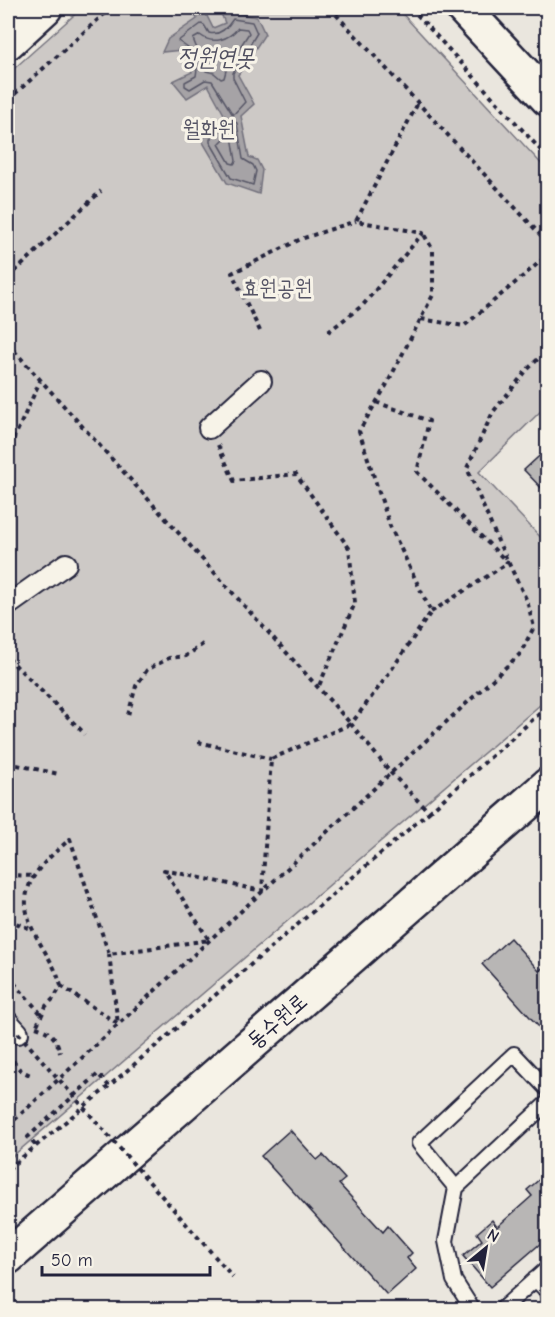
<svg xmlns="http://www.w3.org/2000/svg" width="555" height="1317" font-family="'Comic Neue','Poor Story',sans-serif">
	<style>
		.green { fill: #cdc9c6; stroke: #787680; stroke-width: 1.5 }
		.water { fill: #a6a3a6; stroke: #716f7b; stroke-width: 1.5 }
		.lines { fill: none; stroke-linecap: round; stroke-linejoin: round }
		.shore { stroke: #575666; stroke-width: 1.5 }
		.building { fill: #b8b6b5; stroke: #22223b; stroke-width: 1.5 }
		.service-casing { stroke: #22223b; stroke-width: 18 }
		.pedestrian-casing { stroke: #22223b; stroke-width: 24 }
		.tertiary-casing { stroke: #22223b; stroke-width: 38 }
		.secondary-casing { stroke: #22223b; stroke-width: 38 }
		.path { stroke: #22223b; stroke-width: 4; stroke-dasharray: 4.5 4.5; stroke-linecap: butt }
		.service { stroke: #f7f3e8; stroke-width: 14 }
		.pedestrian { stroke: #f7f3e8; stroke-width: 20 }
		.tertiary { stroke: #f7f3e8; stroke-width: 33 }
		.secondary { stroke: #f7f3e8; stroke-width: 33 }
		.path-bridge { stroke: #22223b; stroke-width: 4; stroke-dasharray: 4.5 4.5; stroke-linecap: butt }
		.labels { text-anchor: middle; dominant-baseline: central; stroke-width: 6; stroke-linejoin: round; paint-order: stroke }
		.park-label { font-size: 22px; fill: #555465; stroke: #f7f3e8 }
		.street-label { font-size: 22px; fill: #22223b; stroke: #f7f3e8 }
		.water-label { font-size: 24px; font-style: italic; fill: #504f60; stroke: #f7f3e8 }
	</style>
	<rect width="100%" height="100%" fill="#eae6de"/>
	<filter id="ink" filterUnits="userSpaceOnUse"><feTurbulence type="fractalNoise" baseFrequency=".0167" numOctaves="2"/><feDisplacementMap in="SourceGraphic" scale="12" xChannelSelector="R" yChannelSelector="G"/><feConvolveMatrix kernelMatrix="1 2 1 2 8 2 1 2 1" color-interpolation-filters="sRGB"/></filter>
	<g filter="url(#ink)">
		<path class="green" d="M 82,8 L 397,8 L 548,171 L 547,405 L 479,472 L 547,544 L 547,699 L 8,1160 L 8,74 Z"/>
		<path class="water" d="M 192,8 L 203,8 L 213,28 L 225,23 L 220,11 L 257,17 L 265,34 L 238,75 L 254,104 L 241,116 L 249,157 L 257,160 L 262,170 L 259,194 L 227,183 L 201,139 L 226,118 L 208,85 L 187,98 L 173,81 L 192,72 L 182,50 L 162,52 L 168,39 L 197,19 Z"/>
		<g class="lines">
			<path class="shore" d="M 233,19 L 252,22 L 257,33 L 233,73 L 233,78 L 245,102 L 233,115 L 212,81 L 205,80 L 190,89 L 185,86 L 185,82 L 196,76 L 197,69 L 188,48 L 178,41 L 201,24 L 204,25 L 209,33 C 220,36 228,27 233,19 Z
				M 238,28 L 247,29 L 249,33 L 227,67 L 224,78 L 221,79 L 214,73 L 206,71 L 193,39 L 200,35 C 213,45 228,40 238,28 Z
				M 232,121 L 237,123 L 243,159 L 253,165 L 256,171 L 253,185 L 231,178 L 210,142 L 210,139 Z
				M 228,135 L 232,136 L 236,161 L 234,164 L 230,163 L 219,144 Z"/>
		</g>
		<path class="building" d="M 548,448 L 548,495 L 524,470 Z
			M 510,938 L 539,971 L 548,963 L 548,1037 L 482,964 Z
			M 290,1130 L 317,1160 L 323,1155 L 345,1179 L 339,1184 L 383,1232 L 388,1226 L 412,1253 L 407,1258 L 416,1269 L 387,1295 L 261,1156 Z
			M 548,1172 L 548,1237 L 490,1287 L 463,1256 L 482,1240 L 477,1233 L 492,1220 L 497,1227 L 532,1196 L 527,1190 Z"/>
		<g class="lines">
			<defs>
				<path id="service" d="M 456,1188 L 419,1143 L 514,1054 L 548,1090
					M 535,1279 L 548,1292
					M 473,1310 L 454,1280 L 446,1241 L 456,1188 L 548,1102
					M 501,1310 L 548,1268"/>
				<path id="pedestrian" d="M 209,428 L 261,381
					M 8,605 L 66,564
					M 8,1022 L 18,1033"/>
				<path id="tertiary" d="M 463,8 L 548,99
					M 8,42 L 45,8"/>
				<path id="secondary" d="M 8,1257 L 548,785"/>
			</defs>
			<use href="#service" class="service-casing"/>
			<use href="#pedestrian" class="pedestrian-casing"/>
			<use href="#tertiary" class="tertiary-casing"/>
			<use href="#secondary" class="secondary-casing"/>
			<path class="path" d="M 330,8 L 548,243
				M 411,8 L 548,158
				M 8,100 L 111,8
				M 8,278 L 101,191
				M 421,319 L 464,326 L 548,255
				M 260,331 L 232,273 L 301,239 L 356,221
				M 328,332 L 363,305 L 423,233 L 356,221 L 418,103
				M 8,344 L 351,724 L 271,759 L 262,891 L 164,870 L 209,940 L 109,954 L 70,839 C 42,864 13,886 32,928 C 41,948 55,964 61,986 L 54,998 L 46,1006 L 36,1027
				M 376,402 L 429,421 L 417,472 L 508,563 L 431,612
				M 218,445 L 234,481 L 296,474 L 349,548 L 355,603 L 318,688
				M 8,447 L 16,434 L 40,381
				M 8,658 L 85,734
				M 128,715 L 136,686 L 147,670 L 169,658 L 186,656 L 203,644
				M 198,742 L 271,759
				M 8,763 L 59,774
				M 429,812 L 548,706
				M 8,875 L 34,876
				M 8,920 L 31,929
				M 8,976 L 42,1015
				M 61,986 L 118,1024 L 109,954
				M 36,1027 C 51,1032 57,1038 60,1053
				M 10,1052 C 14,1066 20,1072 34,1076
				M 8,1126 L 520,654 L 534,627 L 527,601 L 498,541 L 467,468 L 493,412 L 527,370 L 548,349
				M 35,1145 L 28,1137 L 98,1074 L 109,1086
				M 8,1169 L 109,1086 L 429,812 L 391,773 L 351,724 L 385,679 L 431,612 L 390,526 L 359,431 L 386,386 L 433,295 L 433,250 L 423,233"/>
			<use href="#service" class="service"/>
			<use href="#pedestrian" class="pedestrian"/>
			<use href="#tertiary" class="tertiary"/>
			<use href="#secondary" class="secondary"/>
			<path class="path-bridge" d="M 18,1033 L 233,1277"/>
		</g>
	</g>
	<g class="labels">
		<g class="park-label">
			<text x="209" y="129">월화원</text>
			<text x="277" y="288">효원공원</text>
		</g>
		<g class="street-label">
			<text transform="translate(277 1021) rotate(-41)">동수원로</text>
		</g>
		<g class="water-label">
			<text x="216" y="57">정원연못</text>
		</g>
	</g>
	<rect width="555" height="1317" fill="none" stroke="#f7f3e8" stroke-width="30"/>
	<rect x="15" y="15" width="525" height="1287" fill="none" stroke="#22223b" stroke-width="2" filter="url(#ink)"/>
	<g transform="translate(486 1248) rotate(30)" stroke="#f7f3e8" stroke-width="4.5" paint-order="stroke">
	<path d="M0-4.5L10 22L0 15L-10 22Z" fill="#22223b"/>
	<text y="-9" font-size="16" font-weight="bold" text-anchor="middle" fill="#22223b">N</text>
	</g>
	<path d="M42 1266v9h168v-9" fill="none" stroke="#22223b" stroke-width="3"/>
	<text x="51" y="1266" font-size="18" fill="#22223b" stroke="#f7f3e8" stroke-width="4.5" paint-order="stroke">50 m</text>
</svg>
